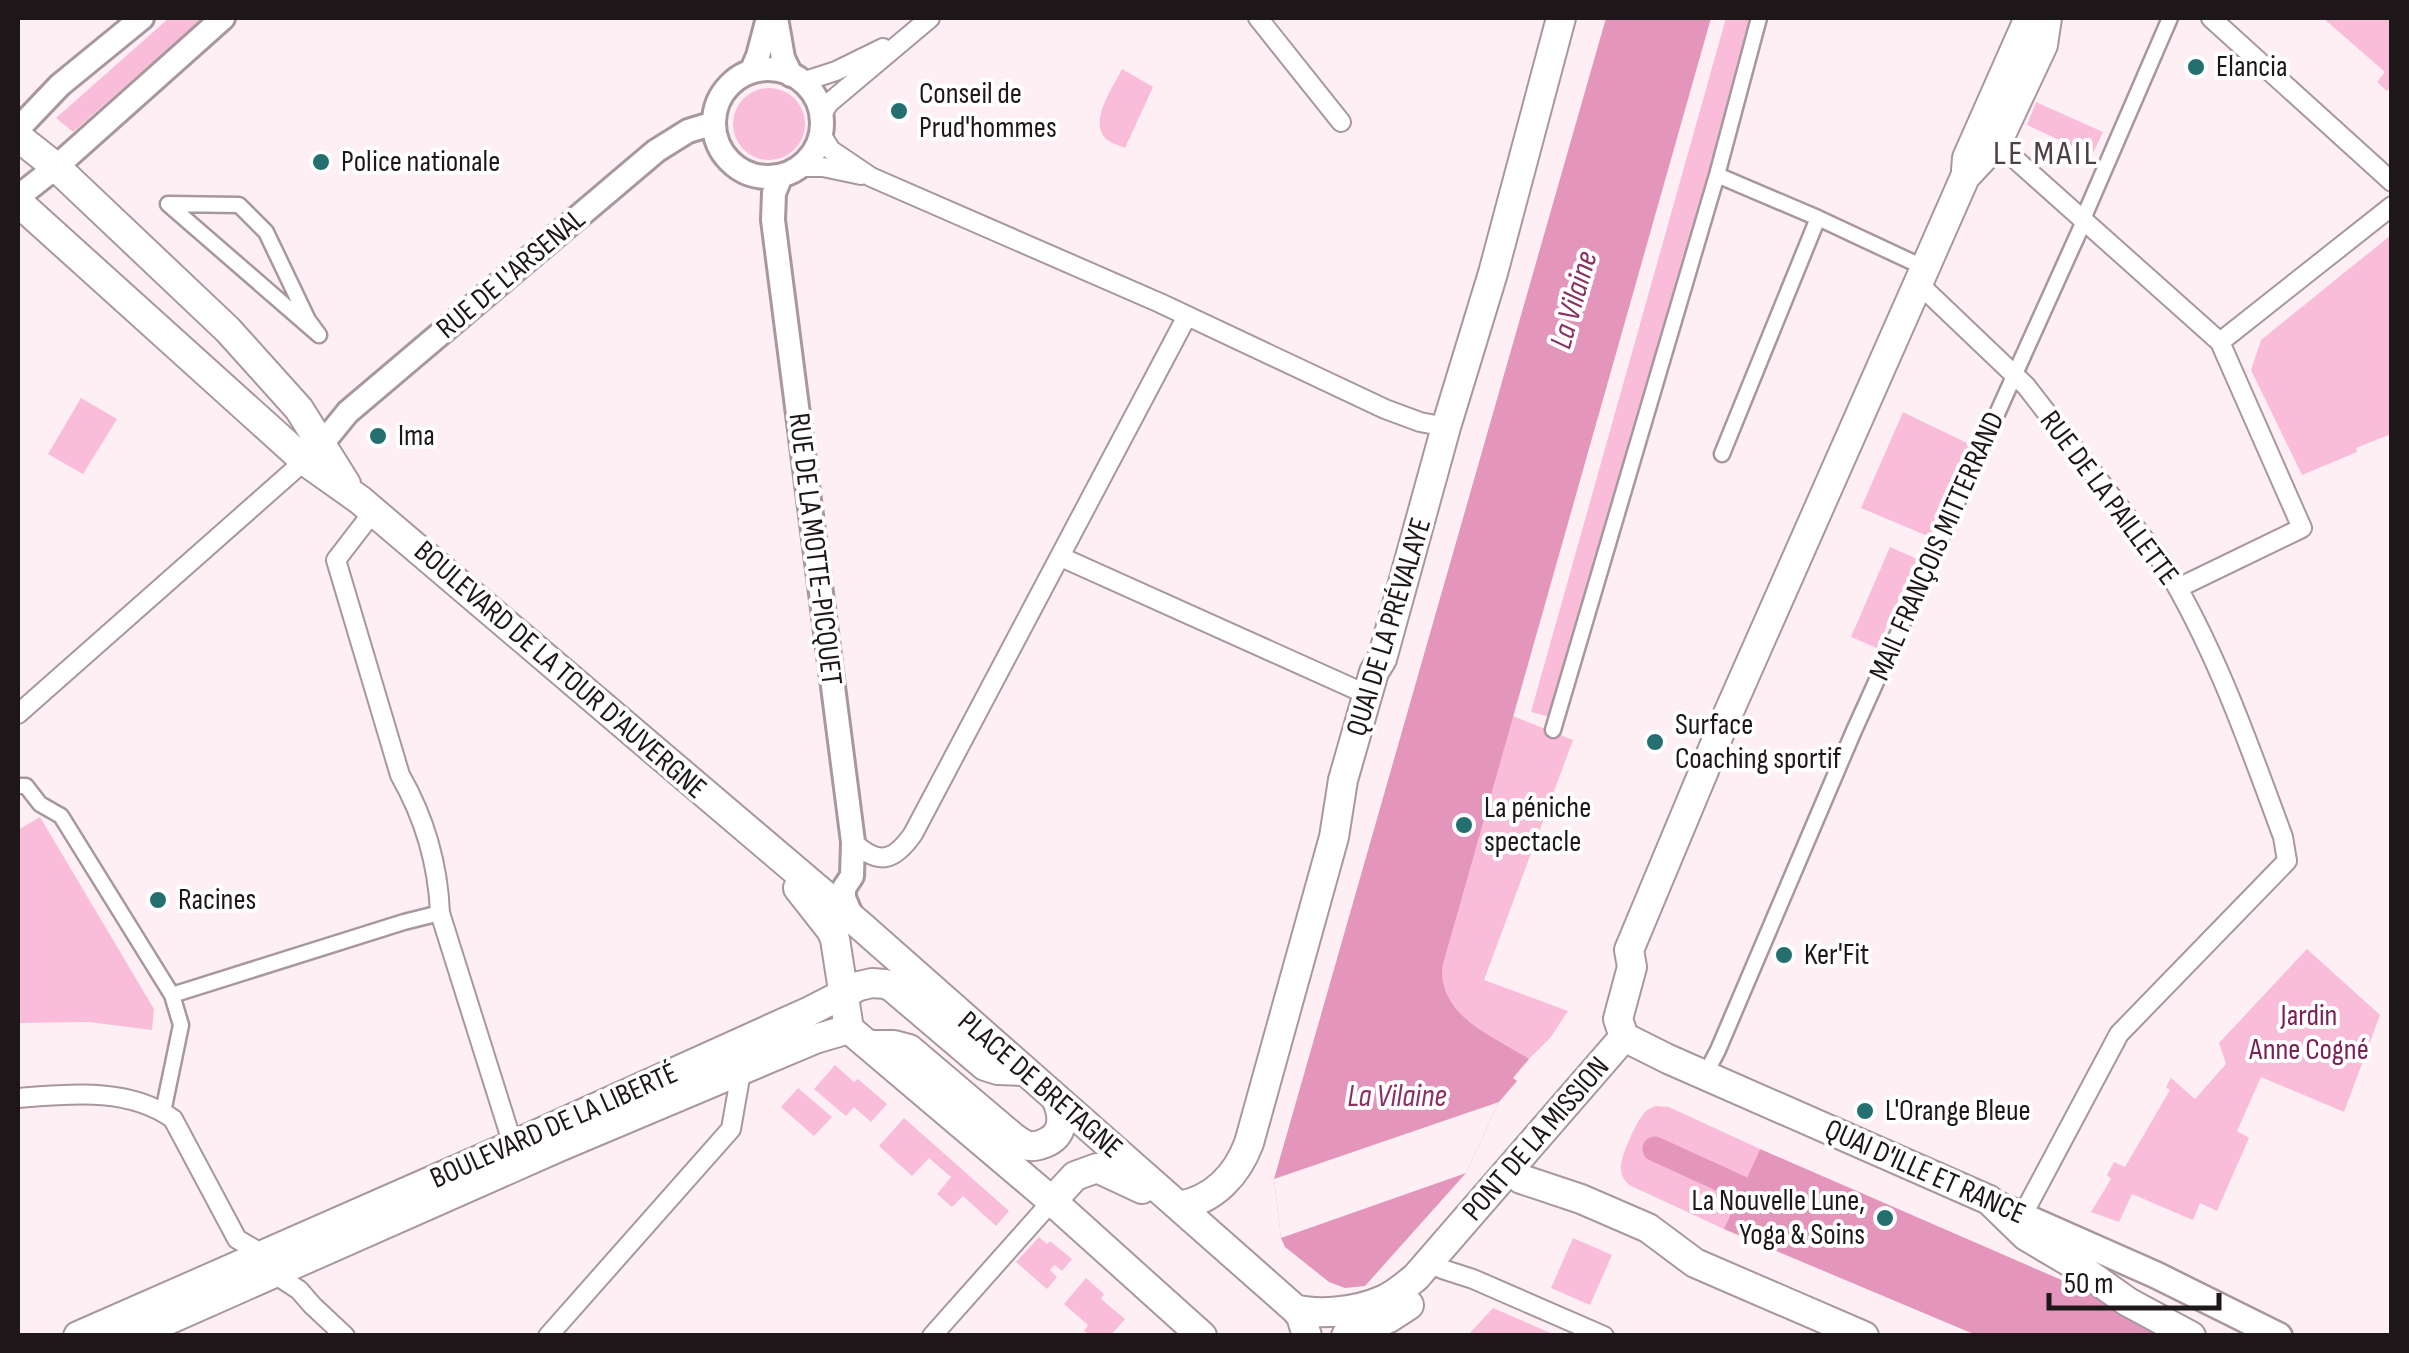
<svg xmlns="http://www.w3.org/2000/svg" width="2409" height="1353" font-family="'Sofia Sans Condensed',sans-serif">
	<style>
		.green { fill: #f9bcd9 }
		.water { fill: #e395bb }
		.pier { fill: #feeff5 }
		.lines { fill: none; stroke-linecap: round; stroke-linejoin: round }
		.canal { stroke: #e395bb; stroke-width: 25 }
		.pedestrian-casing { stroke: #a8979e; stroke-width: 19 }
		.minor-casing { stroke: #a8979e; stroke-width: 22 }
		.tertiary-casing { stroke: #a8979e; stroke-width: 28 }
		.secondary-casing { stroke: #a8979e; stroke-width: 30 }
		.primary-casing { stroke: #a8979e; stroke-width: 32 }
		.pedestrian { stroke: #fff; stroke-width: 14 }
		.minor { stroke: #fff; stroke-width: 18 }
		.tertiary { stroke: #fff; stroke-width: 22 }
		.secondary { stroke: #fff; stroke-width: 25 }
		.primary { stroke: #fff; stroke-width: 28 }
		.poi-dot { fill: #246f6f; stroke: #fff; stroke-width: 4 }
		.labels { text-anchor: middle; dominant-baseline: central; stroke-width: 8; stroke-linejoin: round; paint-order: stroke }
		.poi-label { font-size: 30px; fill: #1d171a; stroke: #fff; text-anchor: start }
		.street-label { font-size: 30px; fill: #1d171a; stroke: #fff }
		.park-label { font-size: 30px; fill: #7b2155; stroke: #fff }
		.water-label { font-size: 32px; font-style: italic; fill: #8b3063; stroke: #fff }
		.quarter-label { font-size: 35px; letter-spacing: 2.5px; fill: #4f4047; stroke: #fff }
	</style>
	<rect width="100%" height="100%" fill="#feeff5"/>
	<path class="green" d="M 169,18 L 203,18 L 73,132 L 56,118 Z
		M 1726,18 L 1761,18 L 1554,718 L 1531,712 Z
		M 2323,18 L 2391,18 L 2391,86 L 2387,91 L 2377,82 L 2385,72 Z
		M 1122,69 L 1153,87 L 1125,148 C 1119,145 1109,143 1104,137 C 1090,118 1114,86 1122,69 Z
		M733 124a36 36 0 1 1 72 0a36 36 0 1 1-72 0Z
		M 2036,102 L 2103,132 L 2092,155 L 2027,125 Z
		M 2391,235 L 2391,434 L 2356,448 L 2357,452 L 2302,475 L 2251,370 L 2261,340 Z
		M 81,398 L 117,419 L 83,474 L 48,454 Z
		M 1903,412 L 1973,446 L 1930,537 L 1861,508 Z
		M 1890,547 L 1917,559 L 1877,648 L 1851,637 Z
		M 1513,716 L 1573,740 L 1484,980 L 1568,1011 L 1551,1037 L 1529,1059 C 1492,1035 1441,1018 1442,968 Z
		M 40,817 L 154,1009 L 152,1030 L 89,1022 L 18,1023 L 18,830 Z
		M 2307,949 L 2380,1015 L 2344,1112 L 2261,1077 L 2237,1131 L 2249,1138 L 2217,1211 L 2200,1203 L 2193,1220 L 2132,1194 L 2119,1222 L 2091,1212 L 2111,1179 L 2107,1175 L 2114,1162 L 2125,1167 L 2170,1090 L 2166,1087 L 2171,1078 L 2195,1099 L 2226,1064 L 2219,1043 Z
		M 835,1065 L 854,1082 L 858,1079 L 887,1104 L 871,1122 L 854,1107 L 846,1116 L 814,1089 Z
		M 798,1088 L 832,1117 L 814,1136 L 781,1107 Z
		M 1656,1106 L 1669,1107 L 1760,1149 L 1724,1229 L 1629,1185 C 1624,1179 1622,1178 1621,1170 C 1619,1159 1635,1125 1642,1116 C 1647,1109 1648,1109 1656,1106 Z
		M 904,1118 L 1009,1211 L 996,1226 L 963,1196 L 952,1207 L 937,1194 L 951,1177 L 929,1158 L 912,1176 L 879,1146 Z
		M 1039,1237 L 1047,1244 L 1050,1241 L 1072,1259 L 1062,1271 L 1055,1265 L 1050,1270 L 1057,1277 L 1047,1289 L 1016,1262 Z
		M 1573,1238 L 1612,1255 L 1590,1305 L 1551,1288 Z
		M 1086,1278 L 1104,1294 L 1101,1299 L 1125,1319 L 1111,1335 L 1090,1335 L 1084,1331 L 1088,1325 L 1064,1304 Z
		M 1493,1308 L 1555,1335 L 1468,1335 Z"/>
	<path class="water" d="M 1606,18 L 1711,18 L 1442,968 C 1441,1018 1492,1035 1529,1059 L 1513,1078 L 1517,1081 L 1499,1102 L 1466,1173 L 1365,1286 L 1345,1288 L 1329,1282 L 1285,1247 L 1281,1238 L 1274,1179 Z
		M 1760,1149 L 2103,1298 L 2172,1335 L 1976,1335 L 1724,1229 Z"/>
	<path class="pier" d="M 1499,1102 L 1466,1173 L 1281,1238 L 1274,1179 Z"/>
	<g class="lines">
		<path class="canal" d="M 1655,1149 L 1771,1202"/>
		<defs>
			<path id="pedestrian" d="M 1717,175 L 1818,218 L 1925,268
				M 168,204 L 239,205 L 266,232 L 308,320 L 319,335 Z
				M 1722,454 L 1818,218
				M 1553,730 L 1717,175 L 1759,18
				M 18,786 L 26,786 L 40,804 L 61,816 L 172,995 L 181,1025 L 163,1112
				M 172,995 L 404,922 L 440,913
				M 1705,1075 L 1718,1050 L 1853,733 L 2084,221 L 2086,212 L 2170,18"/>
			<path id="minor" d="M 1258,18 L 1341,122
				M 2211,18 L 2392,182
				M 802,82 L 836,71 L 883,48
				M 821,116 L 829,103 L 930,18
				M 821,134 L 831,150 L 871,177 L 1160,303 L 1385,409 L 1420,422 L 1446,427
				M 1997,143 L 2220,342 L 2302,528 L 2178,588
				M 800,167 L 823,167 L 861,175
				M 1918,283 L 2026,386 L 2165,566 C 2216,650 2249,745 2283,837 L 2287,861 L 2119,1034 L 2029,1203 L 2019,1214
				M 2220,342 L 2392,206
				M 373,512 L 336,560 L 400,775 C 424,817 438,865 440,913 L 513,1145
				M 1061,557 L 1368,695
				M 18,714 L 310,456
				M 853,842 C 879,866 894,861 913,834 L 1187,316
				M 18,1098 C 69,1094 129,1087 173,1119 L 237,1239 L 264,1255 L 273,1273 L 299,1290 L 312,1305 L 345,1336
				M 1442,1269 L 1473,1279 L 1604,1336
				M 548,1336 L 731,1129 L 741,1072
				M 932,1336 L 1052,1201"/>
			<path id="tertiary" d="M 776,18 L 783,58 L 791,75
				M714 123a54 54 0 1 1 108 0a54 54 0 1 1-108 0Z
				M 751,72 L 758,56 L 768,18
				M 18,129 L 60,85 L 142,18
				M 781,176 L 774,193 L 773,220 L 853,842 L 852,876 L 844,888 L 844,898 L 853,919
				M 18,197 L 56,167 L 223,18
				M 321,445 L 348,412 L 656,151 L 688,131 L 714,123"/>
			<path id="secondary" d="M 1998,1205 L 2156,1275 L 2279,1336"/>
			<path id="primary" d="M 18,137 L 56,167 L 228,330 L 299,409 L 346,484
				M 1966,170 L 1967,158 L 2029,18
				M 18,202 L 305,461 L 360,500 L 861,926 L 1295,1309 L 1301,1316 L 1307,1336
				M 798,888 L 831,930 L 835,939 L 849,1029 L 1052,1201 L 1202,1336
				M 1624,1037 L 1618,1019 L 1632,967 L 1629,950 L 1723,725 L 1925,268 L 1965,177 L 1997,143 L 2043,45 L 2047,18
				M 1624,1037 L 1668,1059 L 1989,1200 L 2026,1236 L 2080,1268 L 2128,1302 L 2191,1336
				M 868,1045 L 894,1045 L 909,1049 L 1014,1138 C 1019,1141 1024,1145 1029,1146 C 1035,1147 1040,1145 1045,1143 C 1064,1135 1064,1117 1057,1101
				M 1521,1179 L 1581,1199 L 1648,1228 L 1695,1263 L 1864,1336
				M 1052,1201 L 1075,1176 L 1097,1168 L 1142,1189
				M 1180,1206 C 1214,1199 1237,1175 1249,1143 L 1334,837 L 1343,780 L 1374,672 L 1382,659 L 1446,427 L 1493,273 L 1561,18
				M 1295,1309 C 1320,1316 1358,1311 1383,1300 C 1395,1295 1405,1286 1416,1277 L 1624,1037
				M 78,1336 L 513,1145 L 810,1011 L 859,986 L 872,983 L 885,984 L 892,987 L 985,1066 L 998,1070 L 1024,1071
				M 132,1336 L 559,1147 L 815,1039 L 849,1029
				M 1346,1336 L 1389,1318 L 1409,1305"/>
		</defs>
		<use href="#pedestrian" class="pedestrian-casing"/>
		<use href="#minor" class="minor-casing"/>
		<use href="#tertiary" class="tertiary-casing"/>
		<use href="#secondary" class="secondary-casing"/>
		<use href="#primary" class="primary-casing"/>
		<use href="#pedestrian" class="pedestrian"/>
		<use href="#minor" class="minor"/>
		<use href="#tertiary" class="tertiary"/>
		<use href="#secondary" class="secondary"/>
		<use href="#primary" class="primary"/>
	</g>
	<g class="poi-dot">
		<circle cx="2196" cy="67" r="10"/>
		<circle cx="899" cy="111" r="10"/>
		<circle cx="321" cy="162" r="10"/>
		<circle cx="378" cy="436" r="10"/>
		<circle cx="1655" cy="742" r="10"/>
		<circle cx="1464" cy="825" r="10"/>
		<circle cx="158" cy="900" r="10"/>
		<circle cx="1784" cy="955" r="10"/>
		<circle cx="1865" cy="1111" r="10"/>
		<circle cx="1885" cy="1218" r="10"/>
	</g>
	<g class="labels">
		<g class="poi-label">
			<text x="2216" y="67">Elancia</text>
			<text x="919" y="94">Conseil de<tspan x="919" dy="34">Prud'hommes</tspan></text>
			<text x="341" y="162">Police nationale</text>
			<text x="398" y="436">Ima</text>
			<text x="1675" y="725">Surface<tspan x="1675" dy="34">Coaching sportif</tspan></text>
			<text x="1484" y="808">La péniche<tspan x="1484" dy="34">spectacle</tspan></text>
			<text x="178" y="900">Racines</text>
			<text x="1804" y="955">Ker'Fit</text>
			<text x="1885" y="1111">L'Orange Bleue</text>
			<text x="1865" y="1201" text-anchor="end">La Nouvelle Lune,<tspan x="1865" dy="34">Yoga &amp; Soins</tspan></text>
		</g>
		<g class="street-label">
			<text transform="translate(511 274) rotate(-40)">RUE DE L'ARSENAL</text>
			<text transform="translate(2109 498) rotate(53)">RUE DE LA PAILLETTE</text>
			<text transform="translate(1937 546) rotate(-66)">MAIL FRANÇOIS MITTERRAND</text>
			<text transform="translate(815 549) rotate(83)">RUE DE LA MOTTE-PICQUET</text>
			<text transform="translate(1389 627) rotate(-73)">QUAI DE LA PRÉVALAYE</text>
			<text transform="translate(560 670) rotate(41)">BOULEVARD DE LA TOUR D'AUVERGNE</text>
			<text transform="translate(1040 1085) rotate(41)">PLACE DE BRETAGNE</text>
			<text transform="translate(554 1126) rotate(-24)">BOULEVARD DE LA LIBERTÉ</text>
			<text transform="translate(1536 1139) rotate(-49)">PONT DE LA MISSION</text>
			<text transform="translate(1925 1172) rotate(24)">QUAI D'ILLE ET RANCE</text>
		</g>
		<g class="park-label">
			<text x="2309" y="1016">Jardin<tspan x="2309" dy="34">Anne Cogné</tspan></text>
		</g>
		<g class="water-label">
			<text transform="translate(1574 300) rotate(-74)">La Vilaine</text>
			<text x="1397" y="1096">La Vilaine</text>
		</g>
		<g class="quarter-label">
			<text x="2046" y="153">LE MAIL</text>
		</g>
	</g>
	<rect width="2409" height="1353" fill="none" stroke="#1d171a" stroke-width="40"/>
	<path d="M2049 1293v15h170v-15" fill="none" stroke="#1d171a" stroke-width="5"/>
	<text x="2064" y="1293" font-size="30" fill="#1d171a" stroke="#ffffff" stroke-width="8" paint-order="stroke">50 m</text>
</svg>
